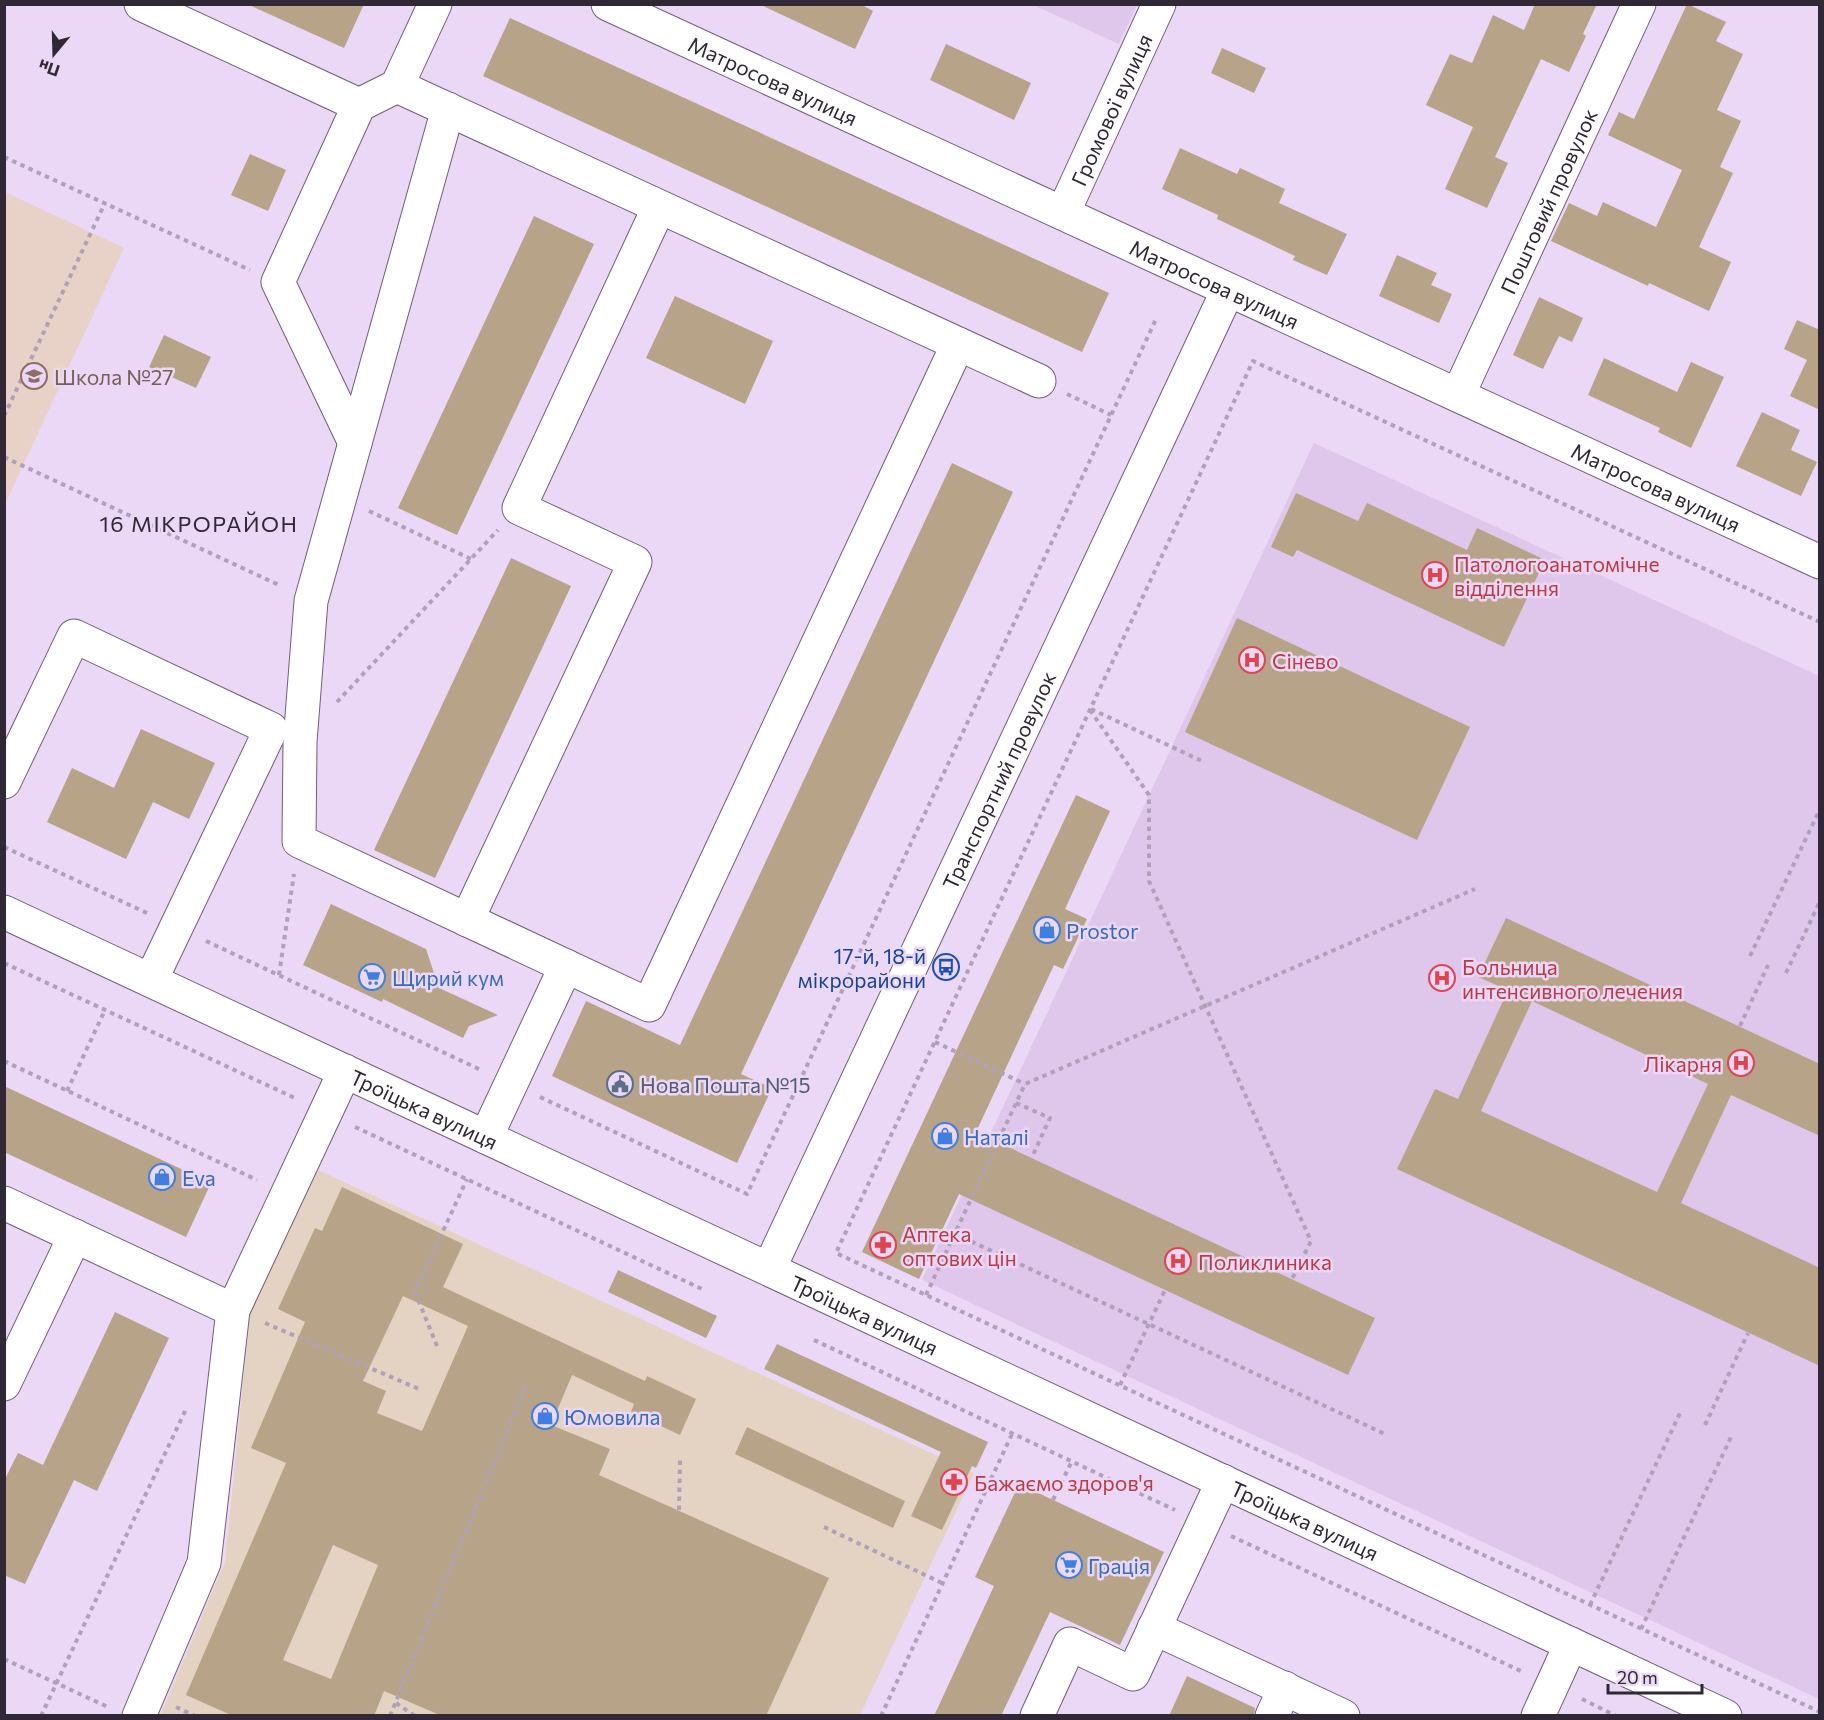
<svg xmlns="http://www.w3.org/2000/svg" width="1824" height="1720" font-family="Commissioner,sans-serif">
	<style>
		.commercial { fill: #e4d3c2 }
		.built { fill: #dfc7eb }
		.education { fill: #e8d1c6 }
		.building { fill: #b7a387; fill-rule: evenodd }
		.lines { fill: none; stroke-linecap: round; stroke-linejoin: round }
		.minor-casing { stroke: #705f79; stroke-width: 35 }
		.path { stroke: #b0a0b9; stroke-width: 4; stroke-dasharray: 4.5 4.5; stroke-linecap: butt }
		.minor { stroke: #fff; stroke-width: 33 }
		.labels { text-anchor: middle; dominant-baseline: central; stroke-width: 5; stroke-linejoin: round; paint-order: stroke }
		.street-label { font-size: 21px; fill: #302834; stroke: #ebd7f6 }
		.education-label { font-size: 21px; fill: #785e54; stroke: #ebd7f6; text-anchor: start }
		.health-label { font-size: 21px; fill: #be3a42; stroke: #ebd7f6; text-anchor: start }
		.shop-label { font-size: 21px; fill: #366cbe; stroke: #ebd7f6; text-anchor: start }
		.transit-label { font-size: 21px; fill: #164399; stroke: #ebd7f6; text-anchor: end }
		.service-label { font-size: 21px; fill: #4e5e75; stroke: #ebd7f6; text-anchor: start }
		.neighbourhood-label { font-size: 22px; letter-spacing: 1.5px; fill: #302834; stroke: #ebd7f6 }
	</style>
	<rect width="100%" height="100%" fill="#ebd7f6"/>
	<path class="commercial" d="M 318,1170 L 974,1473 L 860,1715 L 160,1716 L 225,1562 L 250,1313 Z"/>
	<path class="built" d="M 1033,5 L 1137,5 L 1119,44 Z
		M 1314,443 L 1819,676 L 1819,1699 L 922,1280 Z"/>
	<path class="education" d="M 5,192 L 124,248 L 5,504 Z"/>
	<path class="building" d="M 247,4 L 364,4 L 344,48 Z
		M 759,4 L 860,4 L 873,11 L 855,49 Z
		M 1535,4 L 1597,4 L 1583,34 L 1586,36 L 1569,72 L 1541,59 L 1495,157 L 1508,163 L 1487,208 L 1445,189 L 1473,127 L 1426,105 L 1450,54 L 1472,63 L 1493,15 L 1524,30 Z
		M 1687,4 L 1726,22 L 1716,41 L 1743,54 L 1717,110 L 1741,121 L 1720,167 L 1733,173 L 1699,247 L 1731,262 L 1709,311 L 1649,283 L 1648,286 L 1551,241 L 1569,203 L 1597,216 L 1603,202 L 1656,227 L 1682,170 L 1608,135 L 1619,112 L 1634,119 Z
		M 510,18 L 1109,293 L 1082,352 L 483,76 Z
		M 946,44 L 1031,83 L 1014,120 L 930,80 Z
		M 1222,48 L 1266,68 L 1254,93 L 1211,73 Z
		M 1180,148 L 1237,174 L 1240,168 L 1285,189 L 1279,203 L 1347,234 L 1327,275 L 1293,260 L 1295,256 L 1217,219 L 1218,215 L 1162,189 Z
		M 250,154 L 286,170 L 268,211 L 231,195 Z
		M 534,216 L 594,244 L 457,535 L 398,508 Z
		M 1397,255 L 1437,273 L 1431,285 L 1452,294 L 1439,323 L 1379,296 Z
		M 675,296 L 773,341 L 745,404 L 646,358 Z
		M 1539,297 L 1583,318 L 1572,342 L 1559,336 L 1543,369 L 1513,355 Z
		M 1797,320 L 1820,330 L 1820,410 L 1790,396 L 1807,360 L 1784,349 Z
		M 164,335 L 211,357 L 196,388 L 149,367 Z
		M 1604,358 L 1677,392 L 1691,362 L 1724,377 L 1691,448 L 1658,432 L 1660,428 L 1588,395 Z
		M 1762,412 L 1800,430 L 1791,450 L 1817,462 L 1801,496 L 1736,466 Z
		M 952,463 L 1013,492 L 741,1074 L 772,1088 L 737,1163 L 552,1076 L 586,1001 L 680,1045 Z
		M 1296,493 L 1358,521 L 1367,503 L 1467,550 L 1477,528 L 1545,560 L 1504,647 L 1297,550 L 1293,557 L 1271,547 Z
		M 511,558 L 571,586 L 435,878 L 374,850 Z
		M 1237,618 L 1470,727 L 1417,840 L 1185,732 Z
		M 141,729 L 215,763 L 189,819 L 153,802 L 126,859 L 47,822 L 72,768 L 114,788 Z
		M 1076,795 L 1110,811 L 1065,909 L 1087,919 L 1063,969 L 1054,965 L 976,1132 L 1375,1318 L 1348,1375 L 959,1194 L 919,1279 L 862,1252 Z
		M 331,904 L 426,949 L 439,988 L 498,1015 L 469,1026 L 463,1038 L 383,999 L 382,1002 L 303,965 Z
		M 1506,918 L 1820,1064 L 1820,1136 L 1731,1095 L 1681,1203 L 1820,1268 L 1820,1366 L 1397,1169 L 1435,1089 L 1458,1099 L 1508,990 L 1478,977 ZM 1532,1001 L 1708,1084 L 1657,1192 L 1481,1111 Z
		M 4,1086 L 211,1183 L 186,1237 L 4,1152 Z
		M 342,1187 L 463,1244 L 443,1287 L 645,1381 L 647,1376 L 696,1399 L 680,1435 L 631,1412 L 634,1404 L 572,1375 L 551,1425 L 610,1449 L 599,1475 L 829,1578 L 766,1716 L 442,1716 L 384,1691 L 374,1716 L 233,1716 L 186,1695 L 286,1463 L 251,1448 L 305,1322 L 278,1309 L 315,1228 L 322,1231 ZM 403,1296 L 468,1326 L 422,1431 L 377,1413 L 386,1391 L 363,1381 ZM 333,1545 L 378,1565 L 331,1679 L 283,1660 Z
		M 618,1270 L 717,1316 L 706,1338 L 608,1292 Z
		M 115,1312 L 169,1338 L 97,1491 L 74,1480 L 25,1584 L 4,1575 L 4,1481 L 18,1453 L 43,1465 Z
		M 777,1344 L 988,1442 L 976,1468 L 972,1466 L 942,1530 L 911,1516 L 941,1452 L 764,1369 Z
		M 747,1427 L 905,1501 L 893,1528 L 735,1454 Z
		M 1019,1484 L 1164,1552 L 1120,1645 L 1050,1612 L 1001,1716 L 934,1716 L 994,1586 L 975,1577 Z
		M 1187,1676 L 1255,1708 L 1254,1716 L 1169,1716 Z"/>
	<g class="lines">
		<defs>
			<g id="minor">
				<path d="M 141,4 L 359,105"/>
				<path id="s1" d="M 608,4 L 1820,562"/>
				<path d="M 397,86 L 1039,381"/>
				<path d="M 448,109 L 311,601 L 300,742 L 299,841 L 649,1005 L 958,344"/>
				<path id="s2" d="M 1063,213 L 1159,4"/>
				<path id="s3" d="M 1458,395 L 1639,4"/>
				<path d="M 355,443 L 278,282 L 359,105 L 397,86 L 435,4"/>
				<path d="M 4,782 L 74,636 L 271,729 L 151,980"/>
				<path id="s4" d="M 4,912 L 1725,1716"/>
				<path d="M 467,920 L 635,562 L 519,508 L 659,207"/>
				<path d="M 486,1137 L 566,966"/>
				<path d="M 4,1203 L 233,1310"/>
				<path id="s5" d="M 769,1269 L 1228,290"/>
				<path d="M 4,1384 L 75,1236"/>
				<path d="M 1154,1628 L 1343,1716"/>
				<path d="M 139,1716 L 204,1563 L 233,1310 L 345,1071"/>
				<path d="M 1037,1716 L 1070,1644 L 1133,1674 L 1223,1481"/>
				<path d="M 1272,1716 L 1285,1688"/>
				<path d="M 1538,1716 L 1571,1644"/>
			</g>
		</defs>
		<use href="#minor" class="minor-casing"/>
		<path class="path" d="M 4,157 L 250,270
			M 1067,394 L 1111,415
			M 4,416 L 105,203
			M 4,457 L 281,586
			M 369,511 L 471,559
			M 1820,622 L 1253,361 L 836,1253 L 1820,1712
			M 337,702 L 498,530
			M 1091,709 L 1202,761
			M 1090,710 L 1149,795 L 1149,881 L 1311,1241 L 1292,1279
			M 4,847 L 147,913
			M 206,941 L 481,1070
			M 1750,956 L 1820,809
			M 4,963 L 297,1099
			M 1786,973 L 1820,901
			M 279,975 L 294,874
			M 1740,1026 L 1768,965
			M 935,1042 L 1025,1084
			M 4,1061 L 257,1180
			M 67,1091 L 105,1010
			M 540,1097 L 747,1194 L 1157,317
			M 1016,1103 L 1050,1118 L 1032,1157
			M 355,1127 L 702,1289
			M 955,1234 L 1385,1434
			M 926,1295 L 1025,1084 L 1475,889
			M 265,1323 L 419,1389
			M 814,1340 L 1175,1510
			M 437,1346 L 415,1292 L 467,1179
			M 1120,1385 L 1165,1290
			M 1705,1425 L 1748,1333
			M 1053,1500 L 1072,1461
			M 679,1510 L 680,1460
			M 824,1527 L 942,1583
			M 1231,1536 L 1523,1672
			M 1590,1605 L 1680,1413
			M 1641,1629 L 1731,1437
			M 4,1659 L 108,1707
			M 1582,1699 L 1616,1716
			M 396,1703 L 415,1716
			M 176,1707 L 195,1716
			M 41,1716 L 187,1407
			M 390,1716 L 525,1388
			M 881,1716 L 1012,1434"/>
		<use href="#minor" class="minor"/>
	</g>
	<defs>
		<symbol id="school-ring" viewBox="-11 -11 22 22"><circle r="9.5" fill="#ebd7f6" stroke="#8d6e63" stroke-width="1.5"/><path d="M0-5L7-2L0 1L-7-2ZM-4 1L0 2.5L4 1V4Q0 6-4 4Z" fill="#8d6e63"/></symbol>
		<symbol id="hospital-ring" viewBox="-11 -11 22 22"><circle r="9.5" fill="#ebd7f6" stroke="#e0444e" stroke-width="1.5"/><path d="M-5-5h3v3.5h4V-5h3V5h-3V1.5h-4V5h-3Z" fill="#e0444e"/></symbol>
		<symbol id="shop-ring" viewBox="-11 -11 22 22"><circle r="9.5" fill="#ebd7f6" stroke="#3f7fe0" stroke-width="1.5"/><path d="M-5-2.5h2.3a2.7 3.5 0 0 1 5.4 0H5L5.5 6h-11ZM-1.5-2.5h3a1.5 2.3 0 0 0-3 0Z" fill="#3f7fe0"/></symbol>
		<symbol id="bus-ring" viewBox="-11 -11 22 22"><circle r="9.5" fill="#ebd7f6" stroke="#1a4fb4" stroke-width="1.5"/><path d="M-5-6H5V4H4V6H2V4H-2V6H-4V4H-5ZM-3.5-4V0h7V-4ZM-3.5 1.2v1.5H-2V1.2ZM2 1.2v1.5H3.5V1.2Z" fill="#1a4fb4"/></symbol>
		<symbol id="supermarket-ring" viewBox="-11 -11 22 22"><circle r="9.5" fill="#ebd7f6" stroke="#3f7fe0" stroke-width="1.5"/><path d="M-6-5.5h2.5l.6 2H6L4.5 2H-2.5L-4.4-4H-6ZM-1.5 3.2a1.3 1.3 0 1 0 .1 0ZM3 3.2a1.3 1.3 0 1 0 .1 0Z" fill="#3f7fe0"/></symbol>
		<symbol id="civic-ring" viewBox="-11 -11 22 22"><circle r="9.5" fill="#ebd7f6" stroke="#5c6f8a" stroke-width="1.5"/><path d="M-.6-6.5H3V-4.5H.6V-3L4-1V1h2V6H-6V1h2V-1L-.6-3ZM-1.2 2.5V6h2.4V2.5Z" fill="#5c6f8a"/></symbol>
		<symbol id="pharmacy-ring" viewBox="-11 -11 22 22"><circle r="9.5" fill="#ebd7f6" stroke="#e0444e" stroke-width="1.5"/><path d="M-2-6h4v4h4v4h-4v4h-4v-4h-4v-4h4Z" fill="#e0444e"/></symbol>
	</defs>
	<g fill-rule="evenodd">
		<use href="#school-ring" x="19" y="361" width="30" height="30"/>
		<use href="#hospital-ring" x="1420" y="560" width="30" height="30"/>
		<use href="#hospital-ring" x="1237" y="645" width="30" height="30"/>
		<use href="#shop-ring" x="1032" y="915" width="30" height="30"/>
		<use href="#bus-ring" x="931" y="952" width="30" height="30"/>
		<use href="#supermarket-ring" x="357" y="962" width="30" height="30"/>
		<use href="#hospital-ring" x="1427" y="963" width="30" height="30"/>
		<use href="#hospital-ring" x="1726" y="1048" width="30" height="30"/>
		<use href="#civic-ring" x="605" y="1069" width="30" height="30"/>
		<use href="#shop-ring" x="930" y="1121" width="30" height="30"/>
		<use href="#shop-ring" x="147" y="1162" width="30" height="30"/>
		<use href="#pharmacy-ring" x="868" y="1230" width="30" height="30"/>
		<use href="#hospital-ring" x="1163" y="1246" width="30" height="30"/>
		<use href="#shop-ring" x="530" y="1401" width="30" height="30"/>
		<use href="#pharmacy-ring" x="939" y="1467" width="30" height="30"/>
		<use href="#supermarket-ring" x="1054" y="1550" width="30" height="30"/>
	</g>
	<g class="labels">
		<g class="street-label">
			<text stroke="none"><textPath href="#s1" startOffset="182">Матросова вулиця</textPath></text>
			<text stroke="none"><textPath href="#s2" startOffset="114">Громової вулиця</textPath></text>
			<text stroke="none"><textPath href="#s3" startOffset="214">Поштовий провулок</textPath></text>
			<text stroke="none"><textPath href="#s1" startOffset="668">Матросова вулиця</textPath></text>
			<text stroke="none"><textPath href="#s1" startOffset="1154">Матросова вулиця</textPath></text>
			<text stroke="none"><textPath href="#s5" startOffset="540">Транспортний провулок</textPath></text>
			<text stroke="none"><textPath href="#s4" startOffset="464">Троїцька вулиця</textPath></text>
			<text stroke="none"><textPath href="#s4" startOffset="950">Троїцька вулиця</textPath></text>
			<text stroke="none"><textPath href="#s4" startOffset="1436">Троїцька вулиця</textPath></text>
		</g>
		<g class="education-label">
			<text x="54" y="376">Школа №27</text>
		</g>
		<g class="health-label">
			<text x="1454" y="563">Патологоанатомічне<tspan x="1454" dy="24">відділення</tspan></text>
			<text x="1272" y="660">Сінево</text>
			<text x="1462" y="966">Больница<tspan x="1462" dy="24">интенсивного лечения</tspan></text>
			<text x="1722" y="1063" text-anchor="end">Лікарня</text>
			<text x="902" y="1233">Аптека<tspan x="902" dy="24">оптових цін</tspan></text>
			<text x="1198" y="1261">Поликлиника</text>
			<text x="974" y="1482">Бажаємо здоров'я</text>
		</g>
		<g class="shop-label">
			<text x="1066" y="930">Prostor</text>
			<text x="392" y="977">Щирий кум</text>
			<text x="964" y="1136">Наталі</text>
			<text x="182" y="1177">Eva</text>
			<text x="564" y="1416">Юмовила</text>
			<text x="1088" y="1565">Грація</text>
		</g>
		<g class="transit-label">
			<text x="926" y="955">17-й, 18-й<tspan x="926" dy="24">мікрорайони</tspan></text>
		</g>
		<g class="service-label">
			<text x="640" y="1084">Нова Пошта №15</text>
		</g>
		<g class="neighbourhood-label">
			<text x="199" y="523">16 МІКРОРАЙОН</text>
		</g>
	</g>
	<rect width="1824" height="1720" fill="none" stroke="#302834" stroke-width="12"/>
	<g transform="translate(54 54) rotate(199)" stroke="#ebd7f6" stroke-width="4.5" paint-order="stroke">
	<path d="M0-4.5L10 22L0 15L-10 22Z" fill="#302834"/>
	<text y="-9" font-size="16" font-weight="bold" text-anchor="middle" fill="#302834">Пн</text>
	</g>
	<path d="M1608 1684v9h94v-9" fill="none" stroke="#302834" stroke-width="3"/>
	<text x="1617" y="1684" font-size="18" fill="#302834" stroke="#ebd7f6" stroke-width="4.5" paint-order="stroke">20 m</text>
</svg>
